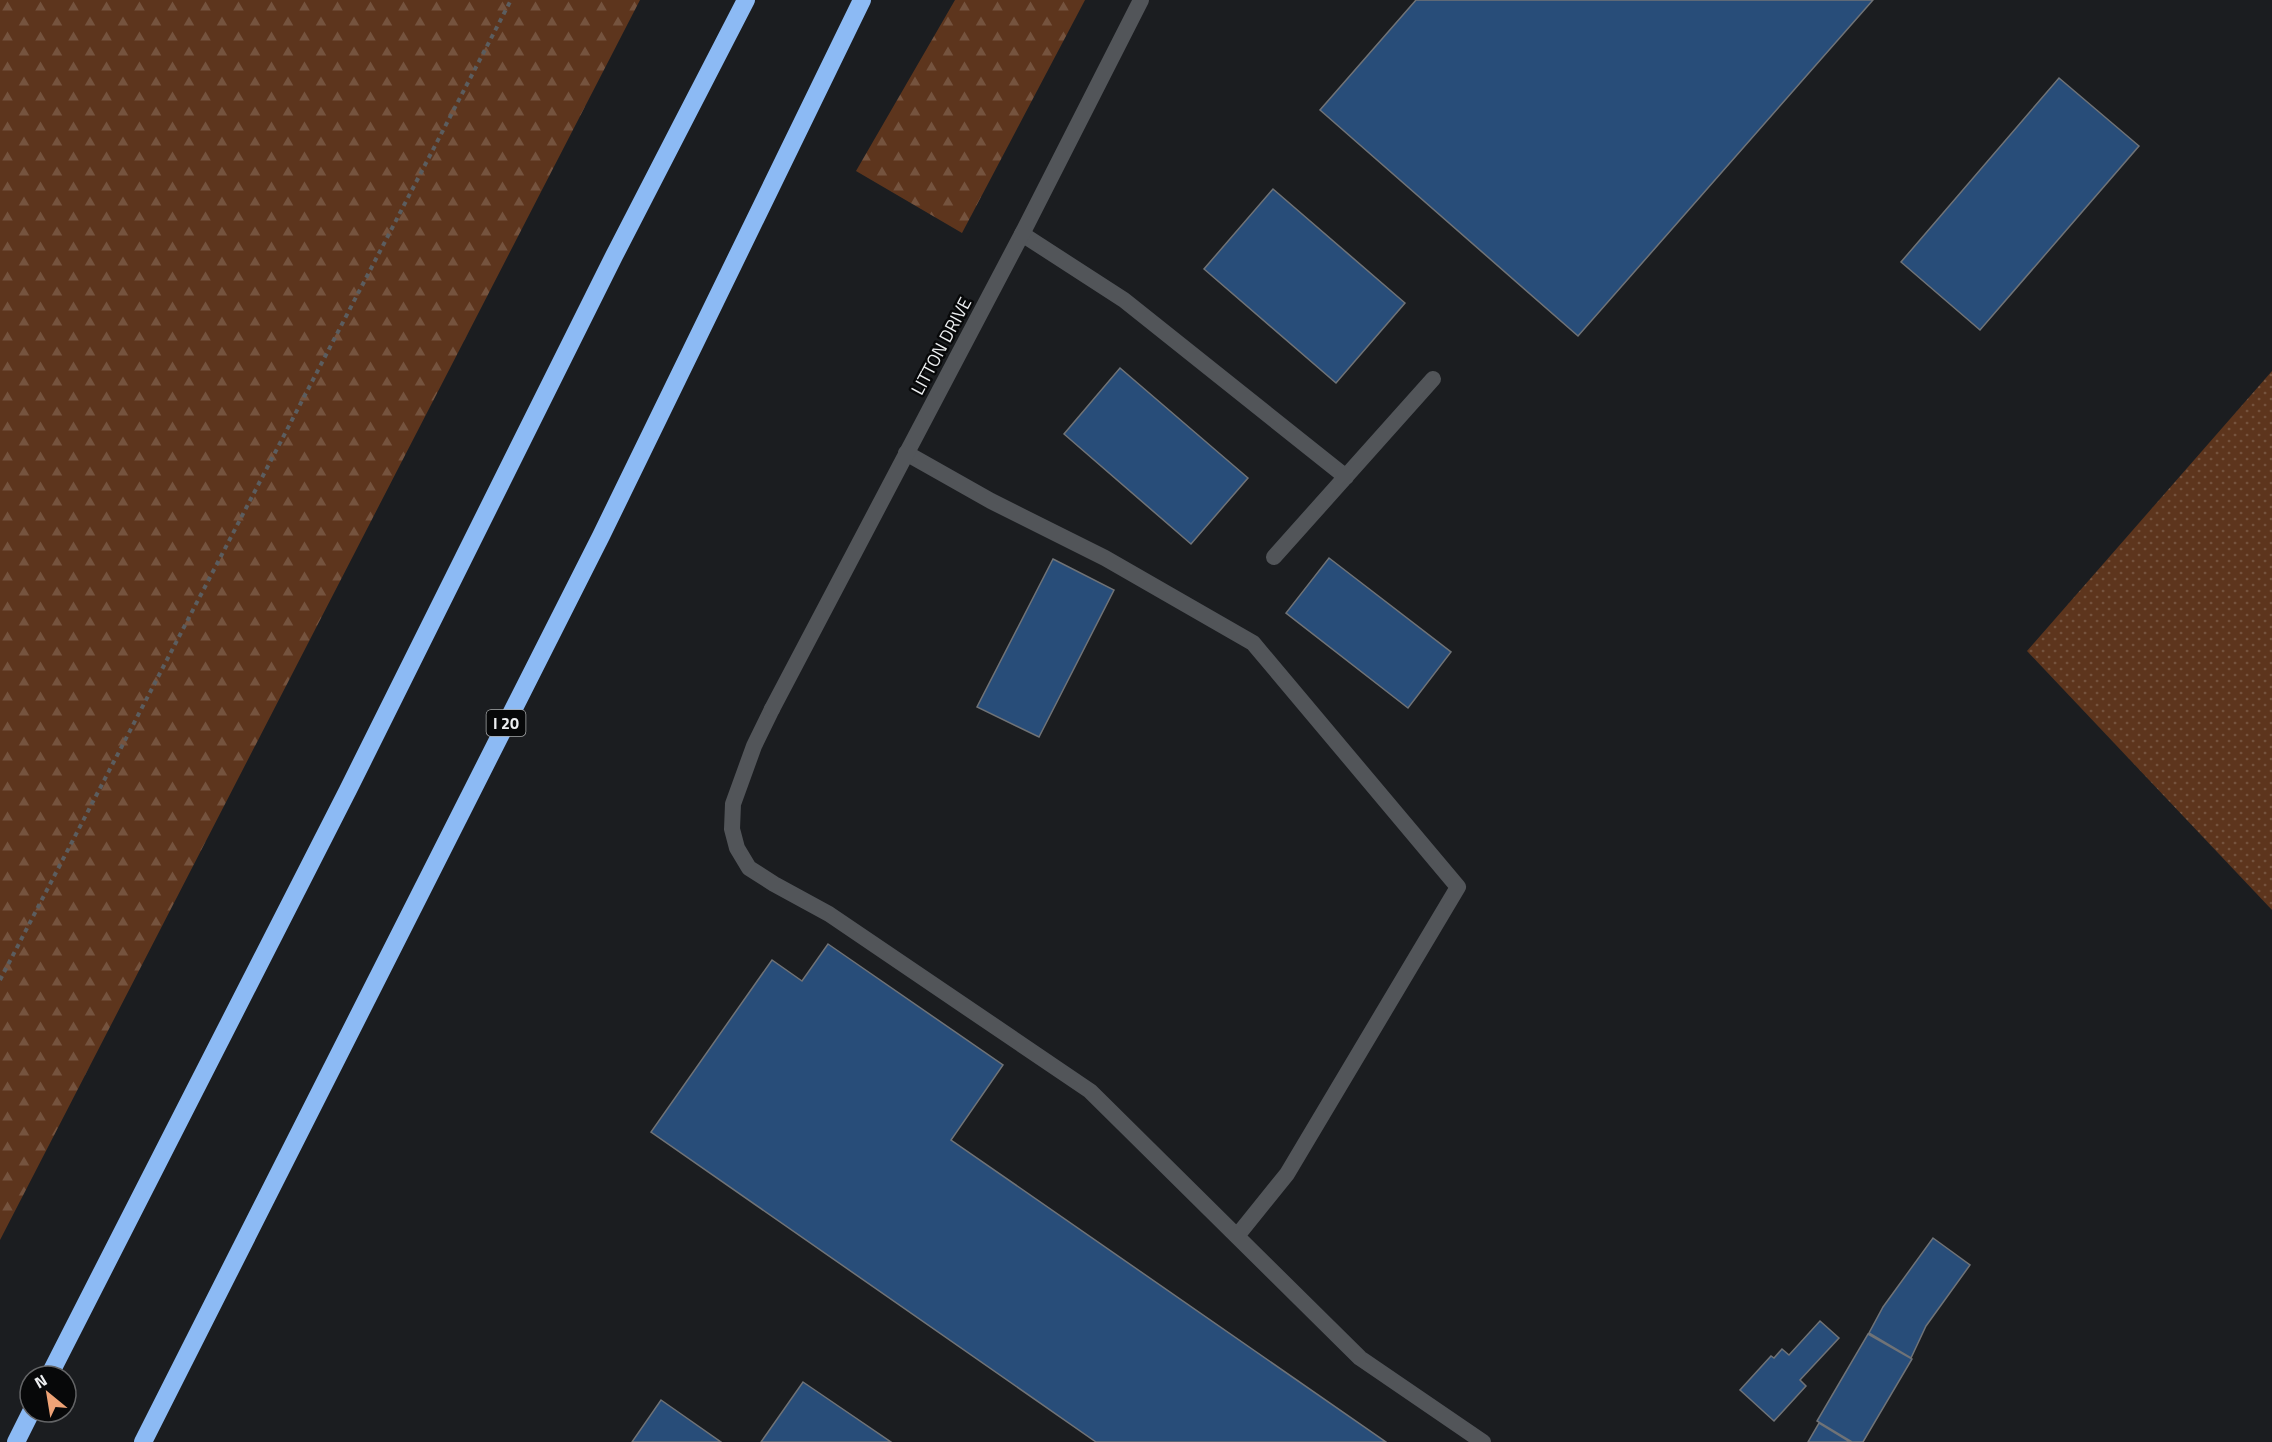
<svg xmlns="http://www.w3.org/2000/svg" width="2272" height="1442" font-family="'Titillium Web',sans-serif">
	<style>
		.grass { fill: url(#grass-dots) }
		.forest { fill: url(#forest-firs) }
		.building { fill: #284d79; stroke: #707377; stroke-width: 1.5 }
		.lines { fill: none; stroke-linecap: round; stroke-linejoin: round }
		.path { stroke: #5b5d5f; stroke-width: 4; stroke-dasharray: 4.5 4.5; stroke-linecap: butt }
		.service { stroke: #525559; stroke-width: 16 }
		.minor { stroke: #525559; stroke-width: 16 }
		.motorway { stroke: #8cbaf4; stroke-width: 18 }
		.labels { text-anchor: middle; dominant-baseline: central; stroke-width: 5; stroke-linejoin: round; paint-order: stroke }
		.shield { fill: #070809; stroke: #a8aaab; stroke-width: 1.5 }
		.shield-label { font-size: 16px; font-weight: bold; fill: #edeff1 }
		.street-label { font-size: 18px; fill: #edeff1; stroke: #070809 }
	</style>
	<defs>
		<pattern id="grass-dots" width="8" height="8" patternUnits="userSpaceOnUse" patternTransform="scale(1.5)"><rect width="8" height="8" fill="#5d351d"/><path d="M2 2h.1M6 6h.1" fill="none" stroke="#75533e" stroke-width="1.8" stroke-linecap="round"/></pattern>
		<pattern id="forest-firs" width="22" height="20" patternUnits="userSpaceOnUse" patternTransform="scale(1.5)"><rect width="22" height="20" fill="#5d351d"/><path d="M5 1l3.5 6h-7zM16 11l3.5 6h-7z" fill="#75533e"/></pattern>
	</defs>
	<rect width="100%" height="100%" fill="#1b1d20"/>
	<path class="grass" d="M 2272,371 L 2272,910 L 2027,651 Z"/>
	<path class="forest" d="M 0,0 L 640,0 L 0,1240 Z
		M 955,0 L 1085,0 L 962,233 L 856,171 Z"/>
	<path class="building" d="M 1416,0 L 1873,0 L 1578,336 L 1320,110 Z
		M 2059,78 L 2139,146 L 1980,330 L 1901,262 Z
		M 1273,189 L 1405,303 L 1336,383 L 1204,269 Z
		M 1120,368 L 1248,478 L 1191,544 L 1064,434 Z
		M 1329,558 L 1451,652 L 1408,708 L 1286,613 Z
		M 1053,559 L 1114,590 L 1039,737 L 977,707 Z
		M 828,944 L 1003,1065 L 951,1140 L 1386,1442 L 1096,1442 L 651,1132 L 772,960 L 802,981 Z
		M 1933,1238 L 1970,1265 L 1926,1326 L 1911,1358 L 1869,1333 L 1883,1307 Z
		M 1820,1321 L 1839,1338 L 1800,1380 L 1806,1386 L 1774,1421 L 1740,1390 L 1771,1356 L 1774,1358 L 1782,1349 L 1789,1355 Z
		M 1868,1334 L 1912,1359 L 1863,1442 L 1852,1442 L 1817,1421 Z
		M 803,1382 L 891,1442 L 761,1442 Z
		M 661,1400 L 721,1442 L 632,1442 Z
		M 1819,1423 L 1850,1442 L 1808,1442 Z"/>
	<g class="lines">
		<path class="path" d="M 0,980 L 511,0"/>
		<path class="service" d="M 1022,234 L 1124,300 L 1346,477
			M 906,453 L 991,501 L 1105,558 L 1253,643 L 1458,887 L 1287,1174 L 1237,1236
			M 1274,557 L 1433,379
			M 772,709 L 754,746 L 733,804 L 732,829 L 737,848 L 749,868 L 774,884 L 829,914 L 1090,1091 L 1360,1358 L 1483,1442"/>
		<path class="minor" d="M 772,709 L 1022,234 L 1141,0"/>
		<path class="motorway" d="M 49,1376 L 348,790 L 614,256 L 746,0
			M 16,1442 L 31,1412
			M 143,1442 L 601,536 L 862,0"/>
	</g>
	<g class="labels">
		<rect class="shield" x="486.5" y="710" width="39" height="26" rx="4.5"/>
		<g class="shield-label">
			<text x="506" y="723">I 20</text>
		</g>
		<g class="street-label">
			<text transform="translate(941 346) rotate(-62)">LITTON DRIVE</text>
		</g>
	</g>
	<g transform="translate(48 1394) rotate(330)"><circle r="28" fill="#070809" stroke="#636466" stroke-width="1.5"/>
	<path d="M0-4.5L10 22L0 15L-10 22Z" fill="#efa376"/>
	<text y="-9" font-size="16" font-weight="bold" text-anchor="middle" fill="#edeff1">N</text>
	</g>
</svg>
